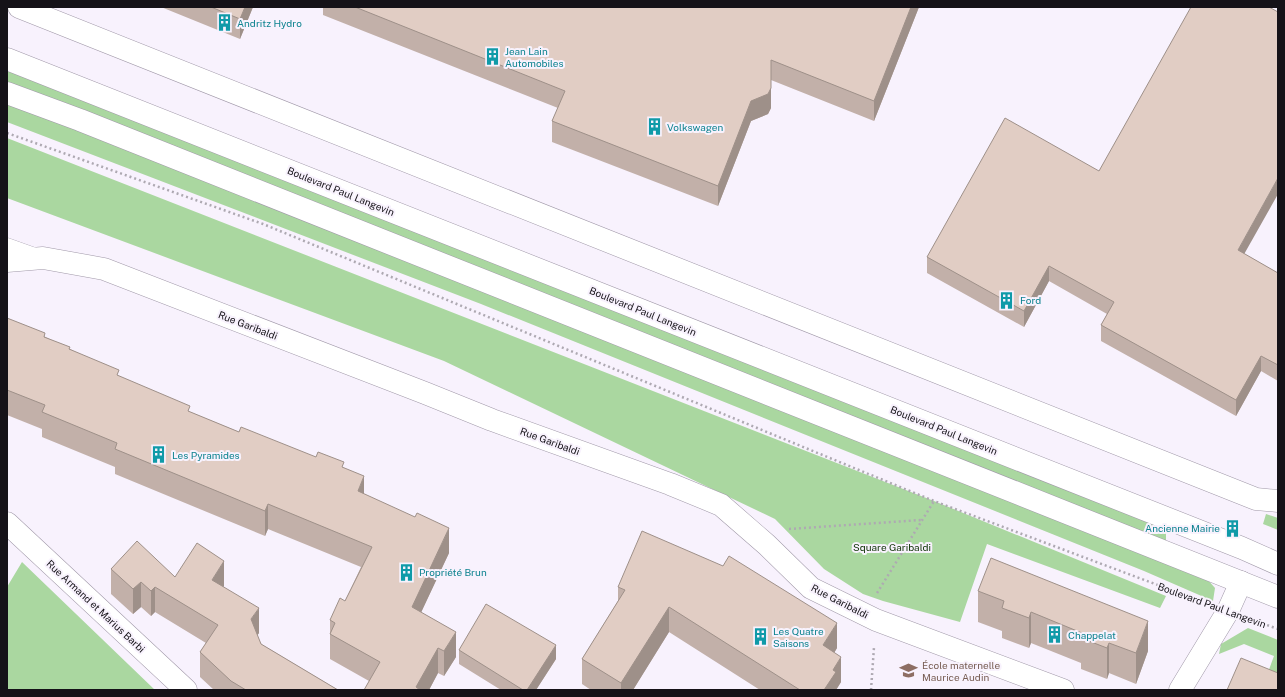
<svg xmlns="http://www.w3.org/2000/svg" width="1285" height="697" font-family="'Public Sans',sans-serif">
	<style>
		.green { fill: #aad7a0 }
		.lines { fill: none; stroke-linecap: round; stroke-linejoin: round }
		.service-casing { stroke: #a199a9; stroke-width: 13 }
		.minor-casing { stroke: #a199a9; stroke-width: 23 }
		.secondary-casing { stroke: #a199a9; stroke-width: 23 }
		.path { stroke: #aea9b2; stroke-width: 2.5; stroke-dasharray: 2 3; stroke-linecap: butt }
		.service { stroke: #fff; stroke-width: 12 }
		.minor { stroke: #fff; stroke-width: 22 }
		.secondary { stroke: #fff; stroke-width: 22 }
		.wall { fill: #c2b0a9 }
		.shaded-wall { fill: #9e9089 }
		.building { fill: #e1cdc4; stroke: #9e9089 }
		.labels { text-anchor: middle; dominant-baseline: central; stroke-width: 4; stroke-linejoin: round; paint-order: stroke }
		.culture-label { font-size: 10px; fill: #0d838f; stroke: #f8f2fd; text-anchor: start }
		.street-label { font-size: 10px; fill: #151218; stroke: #f8f2fd }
		.park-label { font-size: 10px; fill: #0d3204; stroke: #f8f2fd }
		.education-label { font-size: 10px; fill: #785e54; stroke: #f8f2fd; text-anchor: start }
	</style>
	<rect width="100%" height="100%" fill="#f8f2fd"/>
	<path class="green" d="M 7,67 L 1166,527 L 1166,543 L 7,82 Z
		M 7,101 L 1208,580 L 1215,588 L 1213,601 L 1144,571 L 481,304 L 7,122 Z
		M 7,138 L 934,501 L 1166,596 L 1160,608 L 987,544 L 960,622 L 883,601 L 863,594 L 824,569 L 775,519 L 444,361 L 7,198 Z
		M 1266,514 L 1278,518 L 1278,530 L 1263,524 Z
		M 22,562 L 155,690 L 7,690 L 7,587 Z
		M 1248,628 L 1278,640 L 1278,688 L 1264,683 L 1274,656 L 1244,644 L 1219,654 L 1221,644 Z"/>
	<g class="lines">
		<defs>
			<path id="service" d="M 7,244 L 35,254"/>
			<path id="minor" d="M 19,7 L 1256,499 L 1278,501
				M 7,261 L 43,258 L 104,269 L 425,393 L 492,420 L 670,484 L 721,505 L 767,545 L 811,588 L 876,620 L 1063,690
				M 7,523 L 186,690
				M 1180,690 L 1228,611 L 1241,582"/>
			<path id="secondary" d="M 7,59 L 1242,548 L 1278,564
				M 7,93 L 80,120 L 1278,597"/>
		</defs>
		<use href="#service" class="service-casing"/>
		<use href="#minor" class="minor-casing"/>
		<use href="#secondary" class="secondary-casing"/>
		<path class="path" d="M 7,133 L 263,224 L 934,501 L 1203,602
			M 789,529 L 921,520
			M 877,593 L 934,501
			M 1253,620 L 1278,629
			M 871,690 L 874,647"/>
		<use href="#service" class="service"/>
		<use href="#minor" class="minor"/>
		<use href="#secondary" class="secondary"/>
	</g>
	<path class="wall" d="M 161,7 L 253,7 L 240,39 Z
		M 323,7 L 919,7 L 874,121 L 771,80 L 771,108 L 768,114 L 751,121 L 718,206 L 552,142 L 552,121 L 558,108 L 323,15 Z
		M 1244,254 L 1278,273 L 1278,381 L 1261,371 L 1236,416 L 1101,341 L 1101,325 L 1107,314 L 1049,281 L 1024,327 L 927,273 L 927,257 Z
		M 7,318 L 70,349 L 119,376 L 190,412 L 239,432 L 344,468 L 364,494 L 449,553 L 421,612 L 456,657 L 444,676 L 438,673 L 429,690 L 364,690 L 369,681 L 330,659 L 330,620 L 345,601 L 361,567 L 268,529 L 265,536 L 115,474 L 115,467 L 42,437 L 42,429 L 7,415 Z
		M 111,569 L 175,577 L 224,586 L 223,587 L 259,633 L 257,635 L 261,644 L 338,690 L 214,690 L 200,677 L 200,652 L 206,643 L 155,612 L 151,616 L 141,607 L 133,614 L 111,594 Z
		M 618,587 L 837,648 L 834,653 L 841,682 L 836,690 L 760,690 L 669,632 L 633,690 L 591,690 L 582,684 L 582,659 L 618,601 Z
		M 978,591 L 1148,651 L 1136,684 L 1109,673 L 1107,679 L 1081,669 L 1081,663 L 1031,643 L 1029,648 L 1002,638 L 1002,631 L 978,622 Z
		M 459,650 L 556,659 L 536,690 L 501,690 L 459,664 Z"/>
	<path class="shaded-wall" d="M 245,7 L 253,7 L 240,39 L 240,19 Z
		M 911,7 L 919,7 L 874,121 L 874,101 Z
		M 771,88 L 771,108 L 768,114 L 751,121 L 718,206 L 718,186 L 751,101 Z
		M 1278,178 L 1278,194 L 1238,265 L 1238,250 Z
		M 1049,266 L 1049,281 L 1024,327 L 1024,311 Z
		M 1261,356 L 1261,371 L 1236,416 L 1236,400 Z
		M 364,476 L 364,501 L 358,491 Z
		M 268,504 L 268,529 L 265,536 L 265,511 Z
		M 449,528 L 449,553 L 412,632 L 412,607 Z
		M 224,561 L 224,586 L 212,605 L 212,580 Z
		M 141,582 L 141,607 L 133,614 L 133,589 Z
		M 155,587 L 155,612 L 151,616 L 151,591 Z
		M 669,607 L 669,632 L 633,690 L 621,690 L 621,683 Z
		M 259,608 L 259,633 L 251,644 L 251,619 Z
		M 1031,612 L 1031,643 L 1029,648 L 1029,618 Z
		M 1148,621 L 1148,651 L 1136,684 L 1136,653 Z
		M 837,623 L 837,648 L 823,671 L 823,645 Z
		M 456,632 L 456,657 L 444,676 L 444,651 Z
		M 1109,643 L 1109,673 L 1107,679 L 1107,648 Z
		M 556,645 L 556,659 L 536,690 L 527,690 Z
		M 438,648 L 438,673 L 429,690 L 416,690 L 416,687 Z
		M 841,657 L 841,682 L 836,690 L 824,690 L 833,670 Z"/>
	<path class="building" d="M 211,7 L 245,7 L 240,19 Z
		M 355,7 L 911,7 L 874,101 L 771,60 L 771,88 L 768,94 L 751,101 L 718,186 L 552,121 L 565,91 Z
		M 1191,7 L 1269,7 L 1278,12 L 1278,178 L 1238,250 L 1278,273 L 1278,365 L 1261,356 L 1236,400 L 1101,325 L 1114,302 L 1049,266 L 1024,311 L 927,257 L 1005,118 L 1099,171 Z
		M 7,318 L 45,333 L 44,337 L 70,347 L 69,349 L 119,370 L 117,375 L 190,406 L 188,411 L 239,432 L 241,427 L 316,457 L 318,452 L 344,462 L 342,467 L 364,476 L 358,491 L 415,517 L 417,513 L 449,528 L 412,607 L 456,632 L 444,651 L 438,648 L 416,687 L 420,690 L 364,690 L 380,662 L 330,634 L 335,623 L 330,620 L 340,598 L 345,601 L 372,547 L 268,504 L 265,511 L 115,449 L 117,443 L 42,412 L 45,405 L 7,390 Z
		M 642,531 L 723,566 L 729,556 L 837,623 L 823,645 L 841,657 L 833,670 L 836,672 L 824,690 L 800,690 L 669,607 L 621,683 L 582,659 L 625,590 L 618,587 Z
		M 137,541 L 175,577 L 197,543 L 224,561 L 212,580 L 259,608 L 251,619 L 261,644 L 338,690 L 246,690 L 231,681 L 200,652 L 218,625 L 155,587 L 151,591 L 141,582 L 133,589 L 111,569 Z
		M 991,558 L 1148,621 L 1136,653 L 1109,643 L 1107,648 L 1081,638 L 1082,633 L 1031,612 L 1029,618 L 1002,608 L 1004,601 L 978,591 Z
		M 486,604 L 556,645 L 527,690 L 523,690 L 459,650 Z
		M 1241,658 L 1278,673 L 1278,690 L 1227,690 Z"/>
	<defs>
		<symbol id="building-bare" viewBox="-9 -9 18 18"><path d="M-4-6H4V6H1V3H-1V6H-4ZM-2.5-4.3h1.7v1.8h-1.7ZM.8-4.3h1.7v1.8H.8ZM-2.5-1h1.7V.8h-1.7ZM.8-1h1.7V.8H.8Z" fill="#0f9aa8" stroke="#f8f2fd" stroke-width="2.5" paint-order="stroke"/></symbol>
		<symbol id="school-bare" viewBox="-9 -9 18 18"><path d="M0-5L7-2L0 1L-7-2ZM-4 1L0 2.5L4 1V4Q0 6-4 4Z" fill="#8d6e63" stroke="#f8f2fd" stroke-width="2.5" paint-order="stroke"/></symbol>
	</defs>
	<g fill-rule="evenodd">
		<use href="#building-bare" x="212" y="10" width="25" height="25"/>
		<use href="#building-bare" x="480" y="44" width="25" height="25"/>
		<use href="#building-bare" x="642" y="114" width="25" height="25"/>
		<use href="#building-bare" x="994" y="288" width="25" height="25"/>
		<use href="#building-bare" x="146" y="442" width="25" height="25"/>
		<use href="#building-bare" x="1220" y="516" width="25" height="25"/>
		<use href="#building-bare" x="394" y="560" width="25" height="25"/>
		<use href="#building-bare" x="1042" y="622" width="25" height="25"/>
		<use href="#building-bare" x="748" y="624" width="25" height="25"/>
		<use href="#school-bare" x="896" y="658" width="25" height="25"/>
	</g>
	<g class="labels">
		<g class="culture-label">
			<text x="237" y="23">Andritz Hydro</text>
			<text x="505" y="51">Jean Lain<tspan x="505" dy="12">Automobiles</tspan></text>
			<text x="667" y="127">Volkswagen</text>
			<text x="1020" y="300">Ford</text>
			<text x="172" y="455">Les Pyramides</text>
			<text x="1220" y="528" text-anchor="end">Ancienne Mairie</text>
			<text x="419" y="572">Propriété Brun</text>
			<text x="773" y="631">Les Quatre<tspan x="773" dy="12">Saisons</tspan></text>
			<text x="1068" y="635">Chappelat</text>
		</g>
		<g class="street-label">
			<text transform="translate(341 191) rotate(22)">Boulevard Paul Langevin</text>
			<text transform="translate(643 311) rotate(22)">Boulevard Paul Langevin</text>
			<text transform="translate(248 325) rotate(21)">Rue Garibaldi</text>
			<text transform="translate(944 430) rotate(22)">Boulevard Paul Langevin</text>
			<text transform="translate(550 441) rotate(20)">Rue Garibaldi</text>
			<text transform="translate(840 601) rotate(27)">Rue Garibaldi</text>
			<text transform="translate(1212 605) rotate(20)">Boulevard Paul Langevin</text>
			<text transform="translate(96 606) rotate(43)">Rue Armand et Marius Barbi</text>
		</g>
		<g class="park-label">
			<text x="892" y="547">Square Garibaldi</text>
		</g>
		<g class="education-label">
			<text x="922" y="665">École maternelle<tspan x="922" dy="12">Maurice Audin</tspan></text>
		</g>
	</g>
	<rect width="1285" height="697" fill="none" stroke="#151218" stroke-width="16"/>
</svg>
